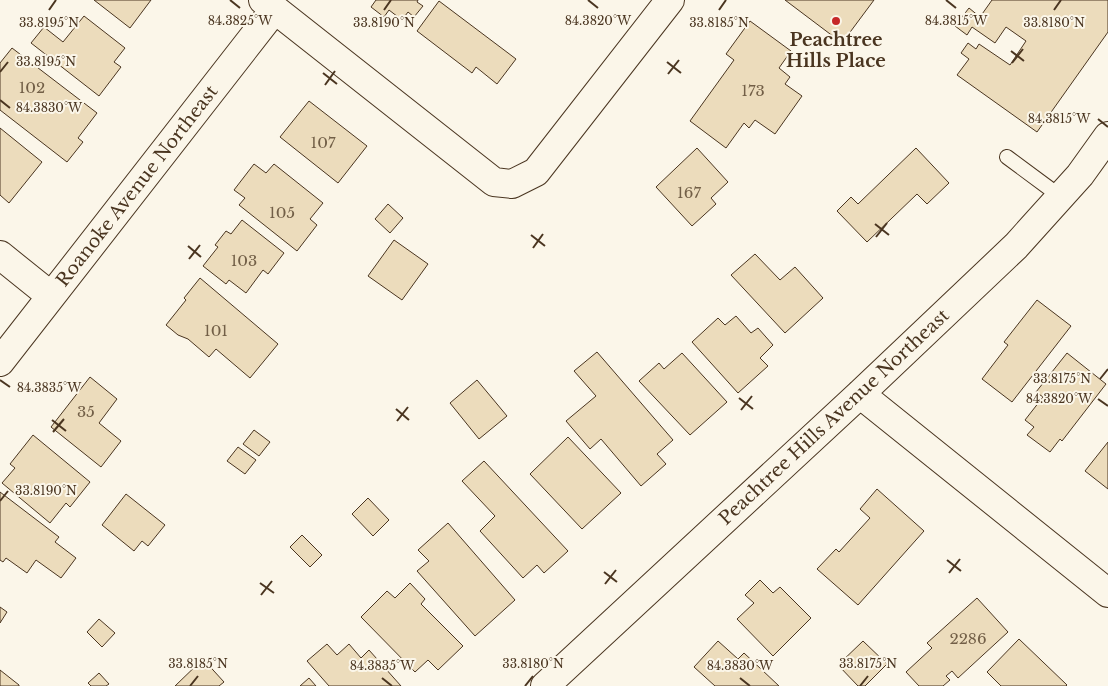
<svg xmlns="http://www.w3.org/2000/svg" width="1108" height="686" font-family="'Libre Baskerville',serif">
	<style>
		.building { fill: #ecdcbc; stroke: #4a3520 }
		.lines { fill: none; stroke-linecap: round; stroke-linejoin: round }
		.lane-casing { stroke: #4a3520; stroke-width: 16 }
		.street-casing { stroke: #4a3520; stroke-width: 30 }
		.lane { stroke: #fbf6e9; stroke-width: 14 }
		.street { stroke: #fbf6e9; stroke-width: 28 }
		.ticks { fill: none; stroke: #4a3520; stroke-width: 2 }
		.poi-dot { fill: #c62828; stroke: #fbf6e9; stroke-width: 2 }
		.labels { text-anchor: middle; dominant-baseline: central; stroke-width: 4; stroke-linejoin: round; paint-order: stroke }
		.number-label { font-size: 15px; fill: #725f47 }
		.poi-label { font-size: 18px; font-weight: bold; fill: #4a3520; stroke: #fbf6e9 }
		.street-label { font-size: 18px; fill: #4a3520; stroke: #fbf6e9 }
		.ticks-label { font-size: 12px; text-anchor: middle; fill: #4a3520; stroke: #fbf6e9; stroke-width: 4; stroke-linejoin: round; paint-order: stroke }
	</style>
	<rect width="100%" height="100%" fill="#fbf6e9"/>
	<path class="building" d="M 94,0 L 151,0 L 130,28 Z
		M 376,0 L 418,0 L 417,2 L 423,6 L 414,17 L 408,12 L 402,20 L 389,10 L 384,17 L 371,7 Z
		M 785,0 L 874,0 L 842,43 Z
		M 992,0 L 1108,0 L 1108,32 L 1037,132 L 957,75 L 969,59 L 961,53 L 968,43 L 976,49 L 979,44 L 1010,65 L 1026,41 L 1006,27 L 995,43 L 972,27 L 967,35 L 955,26 L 969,8 L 980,17 Z
		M 439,1 L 516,59 L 497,84 L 476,67 L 472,73 L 417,31 Z
		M 84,16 L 125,48 L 114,62 L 121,67 L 99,96 L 31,43 L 44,27 L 63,42 Z
		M 750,21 L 791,51 L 779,68 L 790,77 L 785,84 L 802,96 L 775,134 L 755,120 L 749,128 L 744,123 L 726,148 L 690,121 L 734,60 L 726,54 Z
		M 12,48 L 97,113 L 78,138 L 83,142 L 67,162 L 0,110 L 0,63 Z
		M 309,101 L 367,146 L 338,183 L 280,137 Z
		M 0,128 L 42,162 L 9,203 L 0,195 Z
		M 697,148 L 728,182 L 711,198 L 716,204 L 692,226 L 656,187 Z
		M 916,148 L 949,183 L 927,204 L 917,194 L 867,242 L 837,211 L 851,197 L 858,204 Z
		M 254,164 L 266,173 L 274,164 L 323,203 L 310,219 L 317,225 L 297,251 L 239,205 L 245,198 L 234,190 Z
		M 388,204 L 403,218 L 390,233 L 375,219 Z
		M 242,220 L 284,253 L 268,274 L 263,270 L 246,293 L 229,280 L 226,284 L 203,266 L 218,247 L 215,245 L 226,231 L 231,234 Z
		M 394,240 L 428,264 L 402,300 L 368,276 Z
		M 755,254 L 780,280 L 795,267 L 823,298 L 785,333 L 731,275 Z
		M 200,278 L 278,344 L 250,378 L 216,349 L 209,357 L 188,339 L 178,335 L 166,325 L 186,300 L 184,298 Z
		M 1037,300 L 1071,326 L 1012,402 L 982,379 L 1008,345 L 1004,342 Z
		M 736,316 L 751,333 L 758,328 L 773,345 L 760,358 L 768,366 L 738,393 L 692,342 L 718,318 L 725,325 Z
		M 597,352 L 673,440 L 657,454 L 666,464 L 641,486 L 601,439 L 590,449 L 566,421 L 596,396 L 574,371 Z
		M 682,353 L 727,402 L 690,435 L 639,381 L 659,363 L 664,369 Z
		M 1067,353 L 1106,384 L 1062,441 L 1060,439 L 1050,452 L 1027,435 L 1034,427 L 1025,420 L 1043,397 L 1036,392 Z
		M 90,377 L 117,399 L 99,423 L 121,441 L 101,467 L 51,427 Z
		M 477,380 L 507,416 L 479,439 L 450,403 Z
		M 254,430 L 270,442 L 259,456 L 243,444 Z
		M 33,435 L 90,482 L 70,507 L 66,503 L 50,523 L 2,483 L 15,468 L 10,464 Z
		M 568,437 L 621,493 L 582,529 L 530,474 Z
		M 1108,442 L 1108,489 L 1085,471 Z
		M 238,447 L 256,460 L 245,474 L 227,461 Z
		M 484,461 L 568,551 L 544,573 L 537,565 L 523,578 L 480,531 L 495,516 L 462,481 Z
		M 877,489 L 924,531 L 858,605 L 817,569 L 836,549 L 839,552 L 870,518 L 860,509 Z
		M 0,492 L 59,537 L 55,542 L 76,558 L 61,578 L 36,560 L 27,573 L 6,558 L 3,562 L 0,560 Z
		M 126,494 L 165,525 L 148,546 L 142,541 L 134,551 L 102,525 Z
		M 368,498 L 389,520 L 373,536 L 352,514 Z
		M 448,523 L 515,600 L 475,636 L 417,571 L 429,561 L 418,550 Z
		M 302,535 L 322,555 L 310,567 L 290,547 Z
		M 760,580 L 773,593 L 780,587 L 811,618 L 773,656 L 737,619 L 754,603 L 745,595 Z
		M 410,583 L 425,599 L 421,604 L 463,646 L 438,670 L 428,660 L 415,672 L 361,617 L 387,591 L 395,598 Z
		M 977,598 L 1008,632 L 958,678 L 952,671 L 946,676 L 950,680 L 943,686 L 919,686 L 906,672 L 932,648 L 927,643 Z
		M 0,607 L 7,612 L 0,623 Z
		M 99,619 L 115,633 L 102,647 L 87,632 Z
		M 1019,639 L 1067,685 L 1066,686 L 1001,686 L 987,672 Z
		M 718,641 L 738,659 L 744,653 L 779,686 L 715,686 L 694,667 Z
		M 863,641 L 887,664 L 865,686 L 858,686 L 838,665 Z
		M 327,644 L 337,655 L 349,644 L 361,658 L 369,650 L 401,686 L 329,686 L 307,661 Z
		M 203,659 L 224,682 L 219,686 L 175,686 Z
		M 0,670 L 19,685 L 19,686 L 0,686 Z
		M 99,673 L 109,684 L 106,686 L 91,686 L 88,683 Z
		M 309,678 L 316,686 L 300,686 Z"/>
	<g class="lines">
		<defs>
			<path id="lane" d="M 1007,157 L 1061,197"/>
			<path id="street" d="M 263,0 L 494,182 L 512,184 L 536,172 L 670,0
				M 0,255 L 51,296
				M 0,362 L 275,9
				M 860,394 L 1108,593
				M 545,686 L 860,394 L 1016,246 L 1080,175 L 1108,136"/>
		</defs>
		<use href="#lane" class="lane-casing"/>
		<use href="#street" class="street-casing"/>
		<use href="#lane" class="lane"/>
		<use href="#street" class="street"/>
	</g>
	<path class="ticks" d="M 230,0 L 240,8M 588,0 L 598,8M 946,0 L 956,8M 49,10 L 56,0M 384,10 L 391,0M 719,10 L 726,0M 1054,10 L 1061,0M 1011,51 L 1024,61M 667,62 L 681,73M 1012,63 L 1023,49M 0,72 L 8,62M 323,73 L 337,84M 668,74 L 679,60M 325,85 L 335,71M 0,100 L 10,108M 1098,119 L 1108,127M 875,224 L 889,235M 531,235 L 545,246M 876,237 L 887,223M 188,246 L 201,257M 533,248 L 543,234M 189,259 L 200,245M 1100,379 L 1108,369M 0,380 L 10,387M 739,398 L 753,409M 1098,399 L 1108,406M 396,409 L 409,420M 741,410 L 752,396M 52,420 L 66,431M 397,421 L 408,407M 53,432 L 64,419M 0,501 L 8,491M 947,560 L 961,571M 604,572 L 617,582M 949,573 L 960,559M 260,583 L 274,593M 605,584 L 616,570M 261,595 L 272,581M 382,678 L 392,686M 740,678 L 750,686M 190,686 L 198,676M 525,686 L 533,676M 860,686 L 868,676"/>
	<circle class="poi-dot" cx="836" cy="21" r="5"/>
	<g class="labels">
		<g class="number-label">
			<text x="32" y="87">102</text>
			<text x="753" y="90">173</text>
			<text x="323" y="142">107</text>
			<text x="689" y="192">167</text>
			<text x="282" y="212">105</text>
			<text x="244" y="260">103</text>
			<text x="216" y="330">101</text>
			<text x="86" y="411">35</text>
			<text x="968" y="638">2286</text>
		</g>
		<g class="poi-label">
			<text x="836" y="40">Peachtree<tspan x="836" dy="21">Hills Place</tspan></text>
		</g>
		<g class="street-label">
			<text transform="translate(137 186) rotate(-52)">Roanoke Avenue Northeast</text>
			<text transform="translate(834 417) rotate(-43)">Peachtree Hills Avenue Northeast</text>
		</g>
	</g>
	<g class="ticks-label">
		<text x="240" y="25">84.3825°W</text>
		<text x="598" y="25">84.3820°W</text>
		<text x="956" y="25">84.3815°W</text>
		<text x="49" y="27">33.8195°N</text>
		<text x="384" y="27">33.8190°N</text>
		<text x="719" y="27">33.8185°N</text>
		<text x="1054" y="27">33.8180°N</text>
		<text x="46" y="66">33.8195°N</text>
		<text x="49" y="112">84.3830°W</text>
		<text x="1059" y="123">84.3815°W</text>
		<text x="1062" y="383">33.8175°N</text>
		<text x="49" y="392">84.3835°W</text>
		<text x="1059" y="403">84.3820°W</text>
		<text x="46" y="495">33.8190°N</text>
		<text x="198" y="668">33.8185°N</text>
		<text x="533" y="668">33.8180°N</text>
		<text x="868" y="668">33.8175°N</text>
		<text x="382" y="670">84.3835°W</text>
		<text x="740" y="670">84.3830°W</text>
	</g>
</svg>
